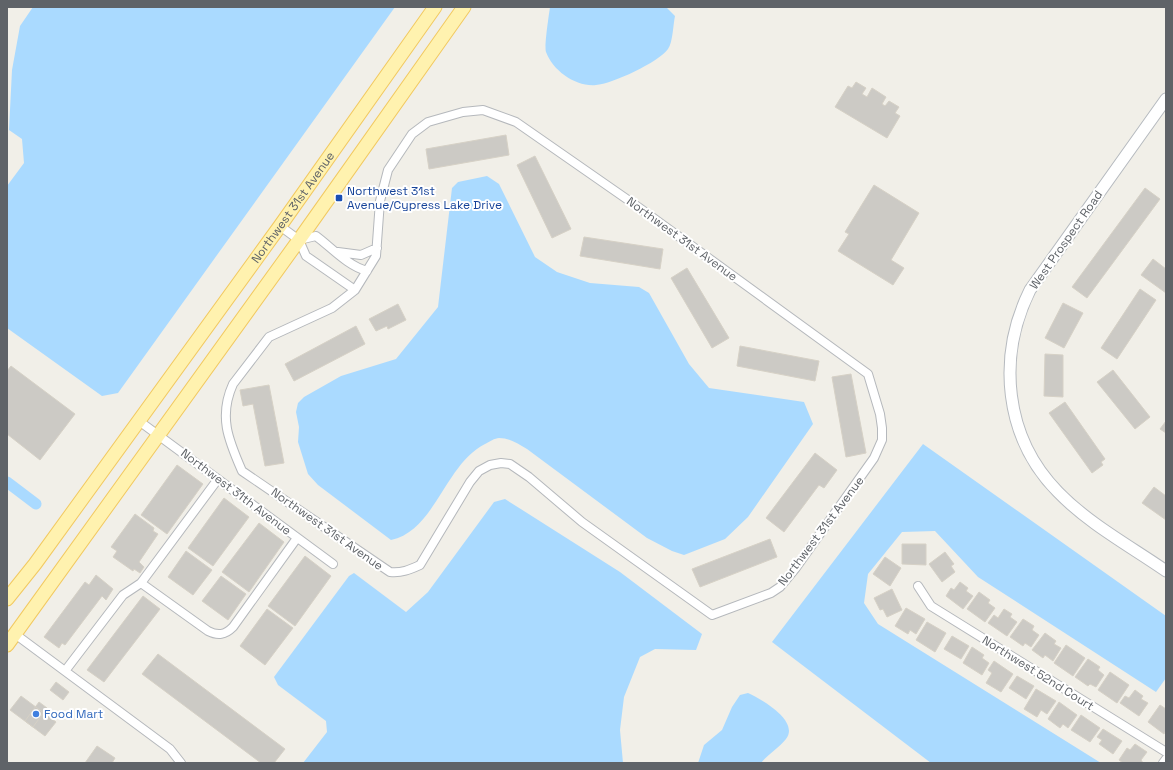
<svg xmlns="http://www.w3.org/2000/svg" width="1173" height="770" font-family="'Space Grotesk',sans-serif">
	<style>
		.water { fill: #aadaff }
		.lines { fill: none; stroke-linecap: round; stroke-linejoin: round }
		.canal { stroke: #aadaff; stroke-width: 11 }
		.building { fill: #cccac5; stroke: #d6d1c6 }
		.street-casing { stroke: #b5b8bc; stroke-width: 10 }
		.secondary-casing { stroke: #b6babf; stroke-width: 13 }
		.primary-casing { stroke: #f2c960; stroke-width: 15 }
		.street { stroke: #fff; stroke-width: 8 }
		.secondary { stroke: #fff; stroke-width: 11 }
		.primary { stroke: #fff2af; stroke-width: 13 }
		.transit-dot { fill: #1a4fb4; stroke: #fff; stroke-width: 1.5 }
		.shop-dot { fill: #3f7fe0; stroke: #fff; stroke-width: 1.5 }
		.labels { text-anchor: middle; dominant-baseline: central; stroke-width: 4; stroke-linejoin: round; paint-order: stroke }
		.transit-label { font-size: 12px; fill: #164399; stroke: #fff; text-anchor: start }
		.street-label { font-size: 12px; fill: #5f6368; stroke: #fff }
		.shop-label { font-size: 12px; fill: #366cbe; stroke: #fff; text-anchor: start }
	</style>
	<rect width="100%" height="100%" fill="#f1efe8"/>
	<path class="water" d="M 33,7 L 395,7 L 118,393 L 102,396 L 7,328 L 7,186 L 24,163 L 22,139 L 9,130 L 12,70 L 20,26 Z
		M 550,7 L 666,7 L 675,16 C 673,25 673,42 668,49 C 659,62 612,84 596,85 C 576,87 553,71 546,52 C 544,46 549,15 550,7 Z
		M 487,176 L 499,184 L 535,257 L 557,272 L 590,283 L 639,287 L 649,293 L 689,364 L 709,388 L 804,402 L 813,424 L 748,517 L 725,539 L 684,555 L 672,551 L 647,538 L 527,449 C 518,444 510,438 499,438 C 495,438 489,442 485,444 C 445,464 435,531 391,540 L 318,485 L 308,474 L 298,442 L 299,427 L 296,412 L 298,403 L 304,397 L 341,376 L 396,359 L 438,307 L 452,188 L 458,182 Z
		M 923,444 L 1166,616 L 1166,678 L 1156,692 L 978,577 L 935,531 L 902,532 L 868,574 L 864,603 L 878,624 L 1101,763 L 931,763 L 772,642 Z
		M 505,499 L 620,572 L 702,634 L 696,650 L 655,649 L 640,657 L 624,697 L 620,730 L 623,763 L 303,763 L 327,732 L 326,721 L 278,685 L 274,677 L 349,576 L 354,573 L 406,612 L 428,592 L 494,502 Z
		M 748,693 C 761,699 800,721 786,739 C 779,748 768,754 761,763 L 698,763 L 704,745 L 722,730 L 732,707 L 740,695 Z"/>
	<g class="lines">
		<path class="canal" d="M 7,482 L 36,504"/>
	</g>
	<path class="building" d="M 856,82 L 866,88 L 862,94 L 867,97 L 872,88 L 886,97 L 882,104 L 885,106 L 889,101 L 899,107 L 895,113 L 900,116 L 887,138 L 835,107 L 848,86 L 852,88 Z
		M 506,135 L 509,155 L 429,169 L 426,149 Z
		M 535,156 L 571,229 L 552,238 L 517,165 Z
		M 874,185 L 919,213 L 891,260 L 904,268 L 893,285 L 838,251 L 849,234 L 845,232 Z
		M 1145,188 L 1160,199 L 1087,298 L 1072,287 Z
		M 584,237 L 663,249 L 660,269 L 580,256 Z
		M 1153,259 L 1166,269 L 1166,293 L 1141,275 Z
		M 687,268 L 729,338 L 712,348 L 671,278 Z
		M 1140,289 L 1156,300 L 1117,359 L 1101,348 Z
		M 1063,303 L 1083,313 L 1064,348 L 1045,338 Z
		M 398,304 L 406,320 L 388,329 L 387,326 L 376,331 L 369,319 Z
		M 356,326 L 365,344 L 294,381 L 285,364 Z
		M 740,346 L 819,361 L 815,381 L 737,366 Z
		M 1045,354 L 1063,355 L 1063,397 L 1044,396 Z
		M 11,366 L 75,414 L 40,460 L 7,434 L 7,371 Z
		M 1113,370 L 1150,417 L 1135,429 L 1097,382 Z
		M 851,374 L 866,453 L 846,457 L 832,377 Z
		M 269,385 L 284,463 L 265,466 L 253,404 L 243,406 L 240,390 Z
		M 1065,402 L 1105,459 L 1101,462 L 1103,465 L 1092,473 L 1049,413 Z
		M 1166,421 L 1166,433 L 1160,429 Z
		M 815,453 L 837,470 L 824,488 L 819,485 L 784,532 L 766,518 Z
		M 177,465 L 203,484 L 167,534 L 141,515 Z
		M 1154,487 L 1166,496 L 1166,520 L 1142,503 Z
		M 224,498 L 249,517 L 213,566 L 188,548 Z
		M 135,514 L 154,528 L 153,531 L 158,534 L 139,562 L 144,567 L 140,573 L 134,569 L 133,571 L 113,557 L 117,551 L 111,547 Z
		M 259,523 L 284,542 L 249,592 L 222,572 Z
		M 770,539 L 777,557 L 700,587 L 692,569 Z
		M 902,544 L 926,544 L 926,565 L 902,564 Z
		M 186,551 L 212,570 L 193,595 L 168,577 Z
		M 945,552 L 954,564 L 951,566 L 955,572 L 942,582 L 929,564 Z
		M 305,556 L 331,576 L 295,626 L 268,606 Z
		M 885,557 L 901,568 L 890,586 L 873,574 Z
		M 96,575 L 113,589 L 106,600 L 102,596 L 65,645 L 62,643 L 59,648 L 44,637 L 85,582 L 89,585 Z
		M 221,576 L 246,594 L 228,620 L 202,601 Z
		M 960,582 L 968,588 L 966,591 L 973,596 L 963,609 L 946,596 L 951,588 L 954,590 Z
		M 892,589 L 902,610 L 887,617 L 883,609 L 880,610 L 874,598 Z
		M 979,592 L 990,600 L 988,603 L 995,608 L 985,622 L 967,609 Z
		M 143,596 L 160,609 L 104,682 L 87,670 Z
		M 906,608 L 925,619 L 916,634 L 910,630 L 908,634 L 895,626 Z
		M 267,609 L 293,628 L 265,665 L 240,646 Z
		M 1004,609 L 1012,614 L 1010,617 L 1017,622 L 1007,636 L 988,623 L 994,615 L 998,618 Z
		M 1023,619 L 1034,626 L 1032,630 L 1039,635 L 1031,647 L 1025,643 L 1023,646 L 1010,637 Z
		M 927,622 L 946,633 L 935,652 L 916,640 Z
		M 1045,633 L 1056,641 L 1054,644 L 1061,648 L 1053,661 L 1045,655 L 1043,658 L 1032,650 Z
		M 952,636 L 969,646 L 961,659 L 944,649 Z
		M 1066,645 L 1085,658 L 1073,676 L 1054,663 Z
		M 972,647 L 984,655 L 982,658 L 989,663 L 982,675 L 963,663 Z
		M 158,654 L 285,749 L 274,763 L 261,763 L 142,674 Z
		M 1088,659 L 1100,667 L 1098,670 L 1104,675 L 1096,687 L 1090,684 L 1088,686 L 1075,677 Z
		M 994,661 L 1013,674 L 1001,692 L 986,683 L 992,673 L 988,670 Z
		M 1110,672 L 1129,685 L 1117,703 L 1098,690 Z
		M 1017,676 L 1034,686 L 1026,699 L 1009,688 Z
		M 56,682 L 69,692 L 63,700 L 50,690 Z
		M 1036,689 L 1056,701 L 1047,714 L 1041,710 L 1037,717 L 1024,709 Z
		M 1135,690 L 1143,696 L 1141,699 L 1148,703 L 1139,716 L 1120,703 L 1125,696 L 1129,698 Z
		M 21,696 L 56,722 L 45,736 L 10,710 Z
		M 39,702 L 47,708 L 33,727 L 25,721 Z
		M 1059,702 L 1077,715 L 1068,728 L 1063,724 L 1060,728 L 1048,719 Z
		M 1160,705 L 1166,709 L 1166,730 L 1164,734 L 1148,722 Z
		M 1081,715 L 1100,728 L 1090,742 L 1071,730 Z
		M 1103,729 L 1122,741 L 1113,754 L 1099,744 L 1102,740 L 1097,737 Z
		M 1135,744 L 1147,752 L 1141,760 L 1143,763 L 1123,763 L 1119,760 L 1127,748 L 1130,750 Z
		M 97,746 L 115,758 L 112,763 L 85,763 Z"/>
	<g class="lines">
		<defs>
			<path id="street" d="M 483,110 L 516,122 L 641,209 L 868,374 L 880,414 L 882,428 L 882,440 L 874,458 L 795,569 L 780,587 L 771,593 L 712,615 L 582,522 L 529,477 L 510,464 L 501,463 L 490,465 L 479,471 L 470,482 L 420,565 C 409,570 402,573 390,572 L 242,471 C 229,441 218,417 233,384 L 269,337 L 332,308 L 355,290 L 376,256 L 380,201 L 388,170 L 412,134 L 428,122 L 463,112 Z
				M 280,226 L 299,240 L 306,256 L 355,290
				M 299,240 L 316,236 C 332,248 348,266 367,271
				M 338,252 L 361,255 L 377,248
				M 139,421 L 333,564
				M 141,583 L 208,631 C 218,636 225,635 233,627 L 297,538
				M 918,586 L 931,606 L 1166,752
				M 15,634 L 170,749 L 181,763
				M 65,671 L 123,595 L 141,583 L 218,479
				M 1163,763 L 1166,759"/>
			<path id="secondary" d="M 1166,99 L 1030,290 C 997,357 1004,437 1058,492 C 1089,524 1130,546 1166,571"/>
			<g id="primary">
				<path id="s1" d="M 7,599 L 35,564 L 280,226 L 435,7"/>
				<path d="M 7,645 L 299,240 L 464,7"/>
			</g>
		</defs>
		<use href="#street" class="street-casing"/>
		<use href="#secondary" class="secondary-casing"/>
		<use href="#primary" class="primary-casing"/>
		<use href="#street" class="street"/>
		<use href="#secondary" class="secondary"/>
		<use href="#primary" class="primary"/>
	</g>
	<rect class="transit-dot" x="335" y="194" width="8" height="8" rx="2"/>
	<circle class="shop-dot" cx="36" cy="714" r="4"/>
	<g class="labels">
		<g class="transit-label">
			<text x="347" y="191">Northwest 31st<tspan x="347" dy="14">Avenue/Cypress Lake Drive</tspan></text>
		</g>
		<g class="street-label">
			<text stroke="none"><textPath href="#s1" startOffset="485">Northwest 31st Avenue</textPath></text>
			<text transform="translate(682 239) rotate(36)">Northwest 31st Avenue</text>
			<text transform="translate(1066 240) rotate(-55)">West Prospect Road</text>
			<text transform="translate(236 492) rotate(37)">Northwest 31th Avenue</text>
			<text transform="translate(327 529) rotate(35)">Northwest 31st Avenue</text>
			<text transform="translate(821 531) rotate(-53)">Northwest 31st Avenue</text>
			<text transform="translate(1038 673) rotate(32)">Northwest 52nd Court</text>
		</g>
		<g class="shop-label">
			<text x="44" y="714">Food Mart</text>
		</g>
	</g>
	<rect width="1173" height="770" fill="none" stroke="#5f6368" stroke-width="16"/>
</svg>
